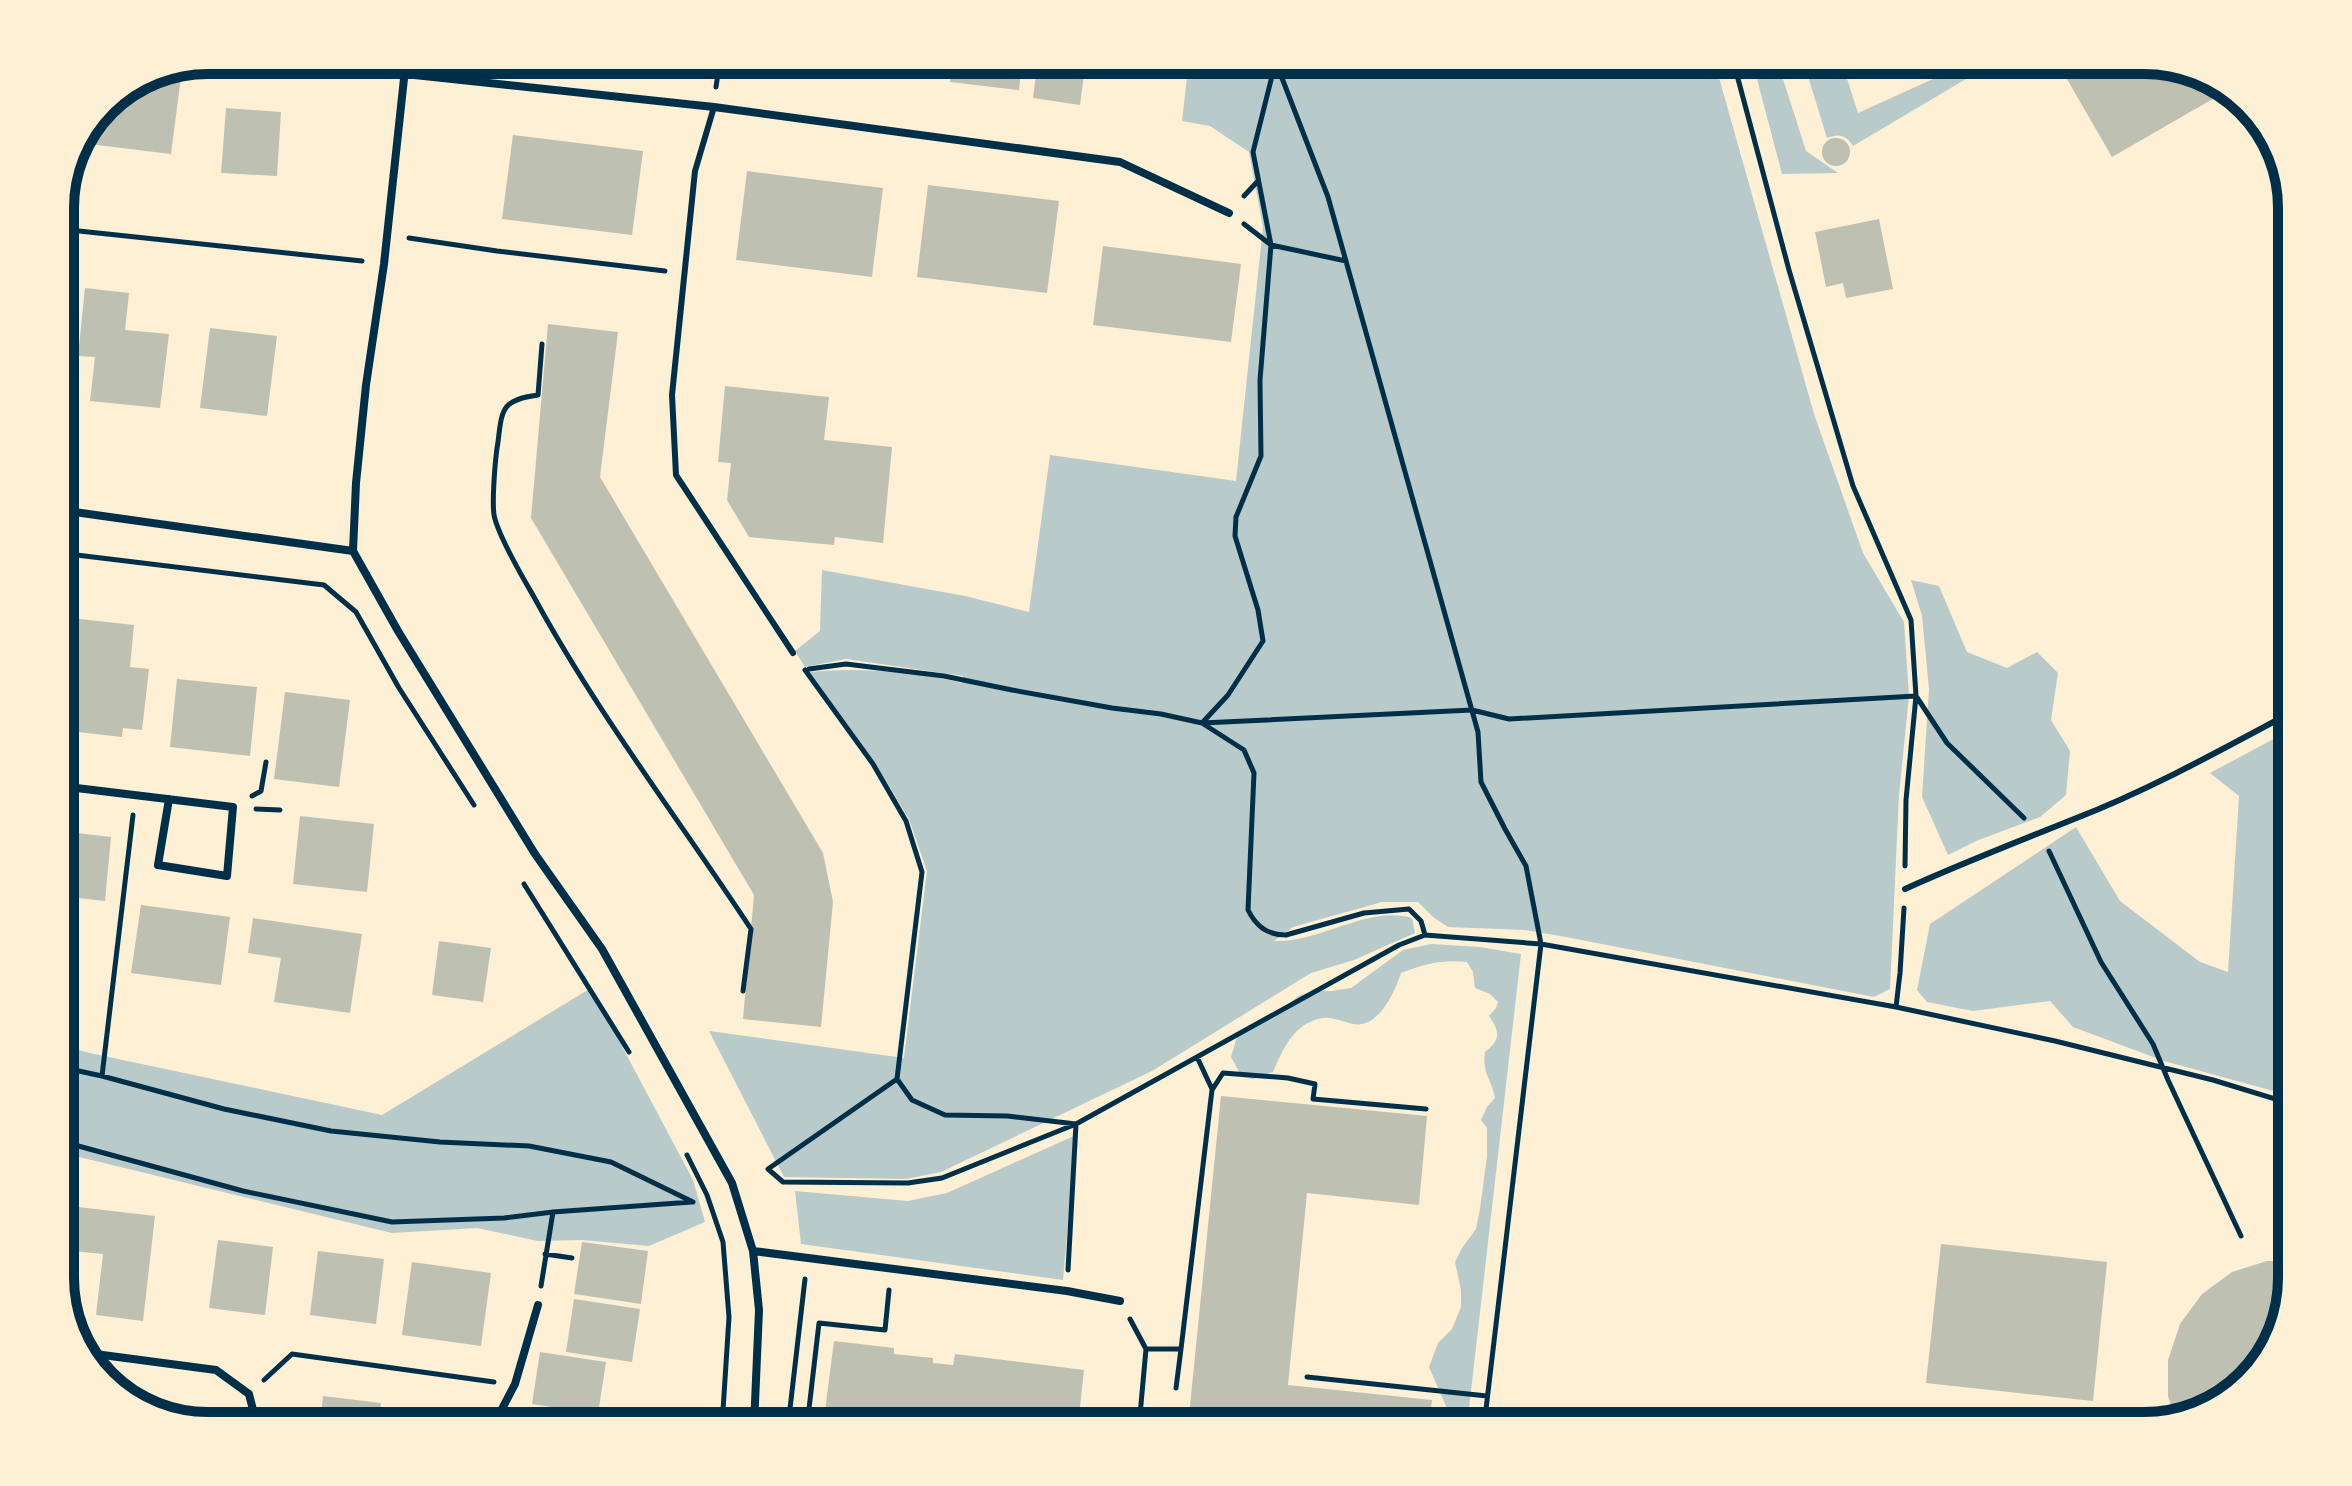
<svg xmlns="http://www.w3.org/2000/svg" width="2352" height="1486" font-family="'Source Serif 4',serif">
	<style>
		.green { fill: #b9caca }
		.building { fill: #bec0b2 }
		.lines { fill: none; stroke-linecap: round; stroke-linejoin: round }
		.path { stroke: #003049; stroke-width: 5 }
		.service { stroke: #003049; stroke-width: 6 }
		.minor { stroke: #003049; stroke-width: 8 }
		.rim { fill: none; stroke: #003049; stroke-width: 10 }
	</style>
	<rect width="100%" height="100%" fill="#fdf0d5"/>
	<path class="green" d="M 1189,60 L 1714,60 L 1814,414 L 1863,553 L 1904,622 L 1909,696 L 1899,795 L 1890,989 L 1874,997 L 1566,937 L 1525,930 L 1448,927 L 1433,917 L 1418,902 L 1382,902 L 1293,927 L 1274,941 C 1320,943 1368,905 1412,918 L 1415,933 L 1354,960 L 1311,973 L 1152,1071 L 941,1172 L 906,1179 L 784,1177 L 709,1031 L 904,1058 L 927,871 L 909,819 L 875,763 L 809,672 C 856,667 916,671 962,683 L 963,676 L 846,659 L 805,667 L 795,651 L 820,631 L 822,570 L 965,596 L 1029,612 L 1050,455 L 1236,481 L 1263,227 L 1249,152 L 1210,126 L 1182,121 Z
		M 1752,60 L 1777,60 L 1806,151 L 1838,173 L 1782,174 Z
		M 1803,60 L 1841,60 L 1858,113 L 1966,64 L 1971,76 L 1853,146 C 1846,135 1839,133 1827,138 Z
		M 1911,580 L 1939,586 L 1967,652 L 2007,668 L 2037,652 L 2058,673 L 2051,720 L 2070,751 L 2066,795 L 2040,817 L 1976,841 L 1948,855 L 1922,797 L 1929,689 L 1922,616 Z
		M 2292,729 L 2292,767 L 2284,767 L 2280,978 L 2292,979 L 2292,1096 L 2164,1061 L 2073,1027 L 2050,1001 L 1973,1011 L 1927,1002 L 1917,990 L 1930,924 L 2076,827 L 2120,901 L 2200,962 L 2228,972 L 2239,796 L 2210,773 Z
		M 1431,944 L 1480,947 L 1521,954 L 1467,1426 L 1448,1426 L 1449,1413 L 1429,1367 L 1438,1343 L 1452,1329 L 1461,1307 L 1461,1290 L 1455,1262 L 1462,1248 L 1476,1229 L 1480,1209 L 1487,1156 L 1487,1128 L 1481,1120 L 1487,1107 L 1495,1098 C 1491,1077 1482,1074 1485,1052 C 1501,1039 1500,1032 1489,1016 L 1496,1008 L 1498,1002 L 1490,994 L 1475,988 L 1473,972 L 1467,962 C 1443,959 1423,964 1401,973 C 1395,991 1379,1029 1353,1024 C 1337,1021 1329,1013 1310,1022 C 1290,1031 1281,1054 1273,1072 L 1253,1079 L 1242,1077 L 1231,1057 L 1238,1034 L 1280,1012 L 1298,996 L 1315,991 L 1331,991 L 1351,988 L 1403,950 Z
		M 591,988 L 693,1180 L 705,1222 L 649,1246 L 582,1240 L 538,1241 L 477,1228 L 392,1233 L 67,1154 L 60,1155 L 60,1045 L 90,1053 L 382,1115 Z
		M 1076,1135 L 1063,1280 L 801,1244 L 795,1191 L 908,1201 L 947,1193 Z"/>
	<path class="building" d="M 953,60 L 1022,60 L 1019,90 L 950,82 Z
		M 1038,60 L 1086,60 L 1080,105 L 1033,98 Z
		M 2056,60 L 2144,60 L 2226,85 L 2230,89 L 2112,157 Z
		M 170,67 L 182,69 L 171,154 L 89,144 L 91,131 L 104,103 L 152,71 Z
		M 226,108 L 281,112 L 277,176 L 221,173 Z
		M 513,135 L 643,151 L 632,235 L 502,219 Z
		M1822 152a14 14 0 1 1 28 0a14 14 0 1 1-28 0Z
		M 747,171 L 883,188 L 872,277 L 736,260 Z
		M 928,185 L 1059,201 L 1047,293 L 917,277 Z
		M 1879,219 L 1893,289 L 1846,298 L 1843,283 L 1826,287 L 1815,232 Z
		M 1103,246 L 1241,264 L 1231,342 L 1093,325 Z
		M 85,288 L 129,293 L 125,330 L 169,334 L 160,408 L 90,401 L 95,357 L 78,356 Z
		M 548,324 L 618,332 L 600,477 L 823,853 L 833,902 L 821,1027 L 743,1019 L 754,895 L 531,518 Z
		M 210,328 L 277,336 L 267,416 L 200,408 Z
		M 725,386 L 829,397 L 824,440 L 892,447 L 883,543 L 835,537 L 834,545 L 749,537 L 727,500 L 731,463 L 718,462 Z
		M 71,618 L 134,625 L 130,667 L 149,669 L 142,730 L 123,728 L 122,737 L 60,730 L 60,711 Z
		M 177,679 L 257,687 L 250,756 L 170,747 Z
		M 285,692 L 350,700 L 339,787 L 274,779 Z
		M 300,816 L 374,824 L 367,892 L 293,884 Z
		M 60,831 L 111,837 L 105,901 L 60,896 Z
		M 141,905 L 230,917 L 221,985 L 131,973 Z
		M 253,918 L 362,934 L 350,1013 L 274,1002 L 281,958 L 248,953 Z
		M 439,941 L 491,948 L 483,1002 L 432,995 Z
		M 1221,1096 L 1427,1116 L 1419,1205 L 1307,1193 L 1288,1385 L 1432,1400 L 1429,1426 L 1188,1426 Z
		M 78,1207 L 155,1216 L 143,1321 L 96,1315 L 103,1254 L 73,1251 Z
		M 218,1240 L 273,1247 L 265,1315 L 209,1308 Z
		M 582,1242 L 648,1251 L 641,1304 L 574,1294 Z
		M 1941,1244 L 2107,1262 L 2093,1401 L 1926,1383 Z
		M 318,1251 L 384,1259 L 376,1324 L 310,1315 Z
		M 2267,1261 L 2292,1261 L 2292,1279 L 2267,1360 L 2218,1406 L 2175,1418 L 2168,1396 L 2168,1360 L 2180,1324 L 2202,1294 L 2232,1272 Z
		M 412,1262 L 491,1273 L 481,1346 L 402,1335 Z
		M 574,1299 L 640,1309 L 632,1362 L 566,1352 Z
		M 834,1341 L 894,1348 L 894,1354 L 933,1358 L 933,1363 L 953,1365 L 955,1354 L 1084,1370 L 1078,1426 L 823,1426 Z
		M 540,1352 L 606,1362 L 598,1414 L 532,1404 Z
		M 323,1396 L 381,1403 L 378,1426 L 320,1426 Z
		M 532,1408 L 599,1418 L 597,1426 L 530,1426 Z"/>
	<g class="lines">
		<path class="path" d="M 1275,60 L 1328,197 L 1478,732 L 1481,782 L 1505,829 L 1526,866 L 1541,944 L 1484,1426
			M 1733,60 L 1789,270 L 1853,486 L 1911,620 L 1916,696 L 1906,800 L 1905,866
			M 1275,64 L 1253,152 L 1271,245 L 1346,261
			M 716,87 L 720,60
			M 1244,196 L 1257,182
			M 60,229 L 362,261
			M 409,238 L 497,251 L 665,271
			M 542,344 L 538,395 C 502,400 502,408 498,442 C 495,459 492,500 494,515 C 498,536 523,578 534,597 C 597,713 678,818 751,929 L 743,991
			M 60,553 L 324,585 L 356,612 L 399,688 L 474,805
			M 809,669 L 846,664 L 944,676 L 1012,690 L 1112,708 L 1161,714 L 1202,723 L 1244,750 L 1254,773 L 1248,910 C 1256,926 1267,935 1286,935 L 1364,913 L 1409,909 L 1421,921 L 1425,935
			M 805,670 L 873,764 L 906,821 L 922,872 L 897,1079 L 768,1169 L 783,1182 L 908,1183 L 942,1178 L 1076,1124 L 1399,945 L 1425,935 L 1541,944 L 1896,1007 L 2055,1041 L 2213,1080 L 2292,1104
			M 1202,723 L 1472,710 L 1509,719 L 1916,696 L 1947,743 L 2024,818
			M 1202,723 L 1228,695 L 1263,641 L 1258,610 L 1235,536 L 1236,517 L 1261,456 L 1260,380 L 1271,245 L 1244,224
			M 252,796 L 261,791 L 266,762
			M 256,809 L 280,810
			M 2049,851 L 2101,962 L 2153,1044 L 2168,1080 L 2241,1236
			M 524,884 L 629,1052
			M 1896,1007 L 1900,973 L 1904,908
			M 1197,1057 L 1212,1089
			M 60,1067 L 102,1076 L 224,1109 L 331,1131 L 440,1142 L 529,1146 L 611,1162 L 693,1202
			M 102,1076 L 133,815
			M 897,1079 L 912,1100 L 945,1115 L 1007,1116 L 1076,1124 L 1068,1270
			M 60,1143 L 71,1144 L 243,1191 L 392,1222 L 504,1218 L 553,1212
			M 687,1155 L 707,1195 L 723,1242 L 729,1317 L 722,1426
			M 545,1254 L 572,1258
			M 541,1286 L 553,1212 L 692,1202
			M 1130,1319 L 1146,1349 L 1139,1426
			M 1146,1349 L 1181,1349 L 1212,1090 L 1223,1073 L 1288,1078 L 1315,1084 L 1313,1099 L 1426,1109
			M 1307,1377 L 1487,1396
			M 264,1380 L 292,1354 L 494,1382
			M 1176,1388 L 1181,1349
			M 788,1426 L 805,1279
			M 807,1426 L 819,1323 L 885,1330 L 889,1290"/>
		<path class="service" d="M 714,107 L 695,171 L 672,395 L 676,475 L 793,653
			M 1905,889 C 1960,864 2017,842 2074,819 C 2149,790 2221,750 2292,712"/>
		<path class="minor" d="M 314,60 L 405,74 L 714,107 L 1120,162 L 1229,213
			M 406,60 L 384,264 L 366,385 L 356,483 L 353,551 L 398,631 L 535,854 L 602,949 L 732,1183 L 753,1251 L 759,1310 L 754,1426
			M 60,510 L 353,551
			M 60,786 C 118,793 175,800 233,807 L 227,876 L 158,865 L 169,799
			M 753,1251 L 1067,1291 L 1120,1301
			M 80,1352 L 216,1370 L 249,1394 L 257,1426
			M 493,1426 L 515,1384 L 538,1305"/>
	</g>
	<path d="M0 0H2352V1486H0ZM208 74H2144A134 134 0 0 1 2278 208V1278A134 134 0 0 1 2144 1412H208A134 134 0 0 1 74 1278V208A134 134 0 0 1 208 74Z" fill="#fdf0d5" fill-rule="evenodd"/>
	<path class="rim" d="M208 74H2144A134 134 0 0 1 2278 208V1278A134 134 0 0 1 2144 1412H208A134 134 0 0 1 74 1278V208A134 134 0 0 1 208 74Z"/>
</svg>
